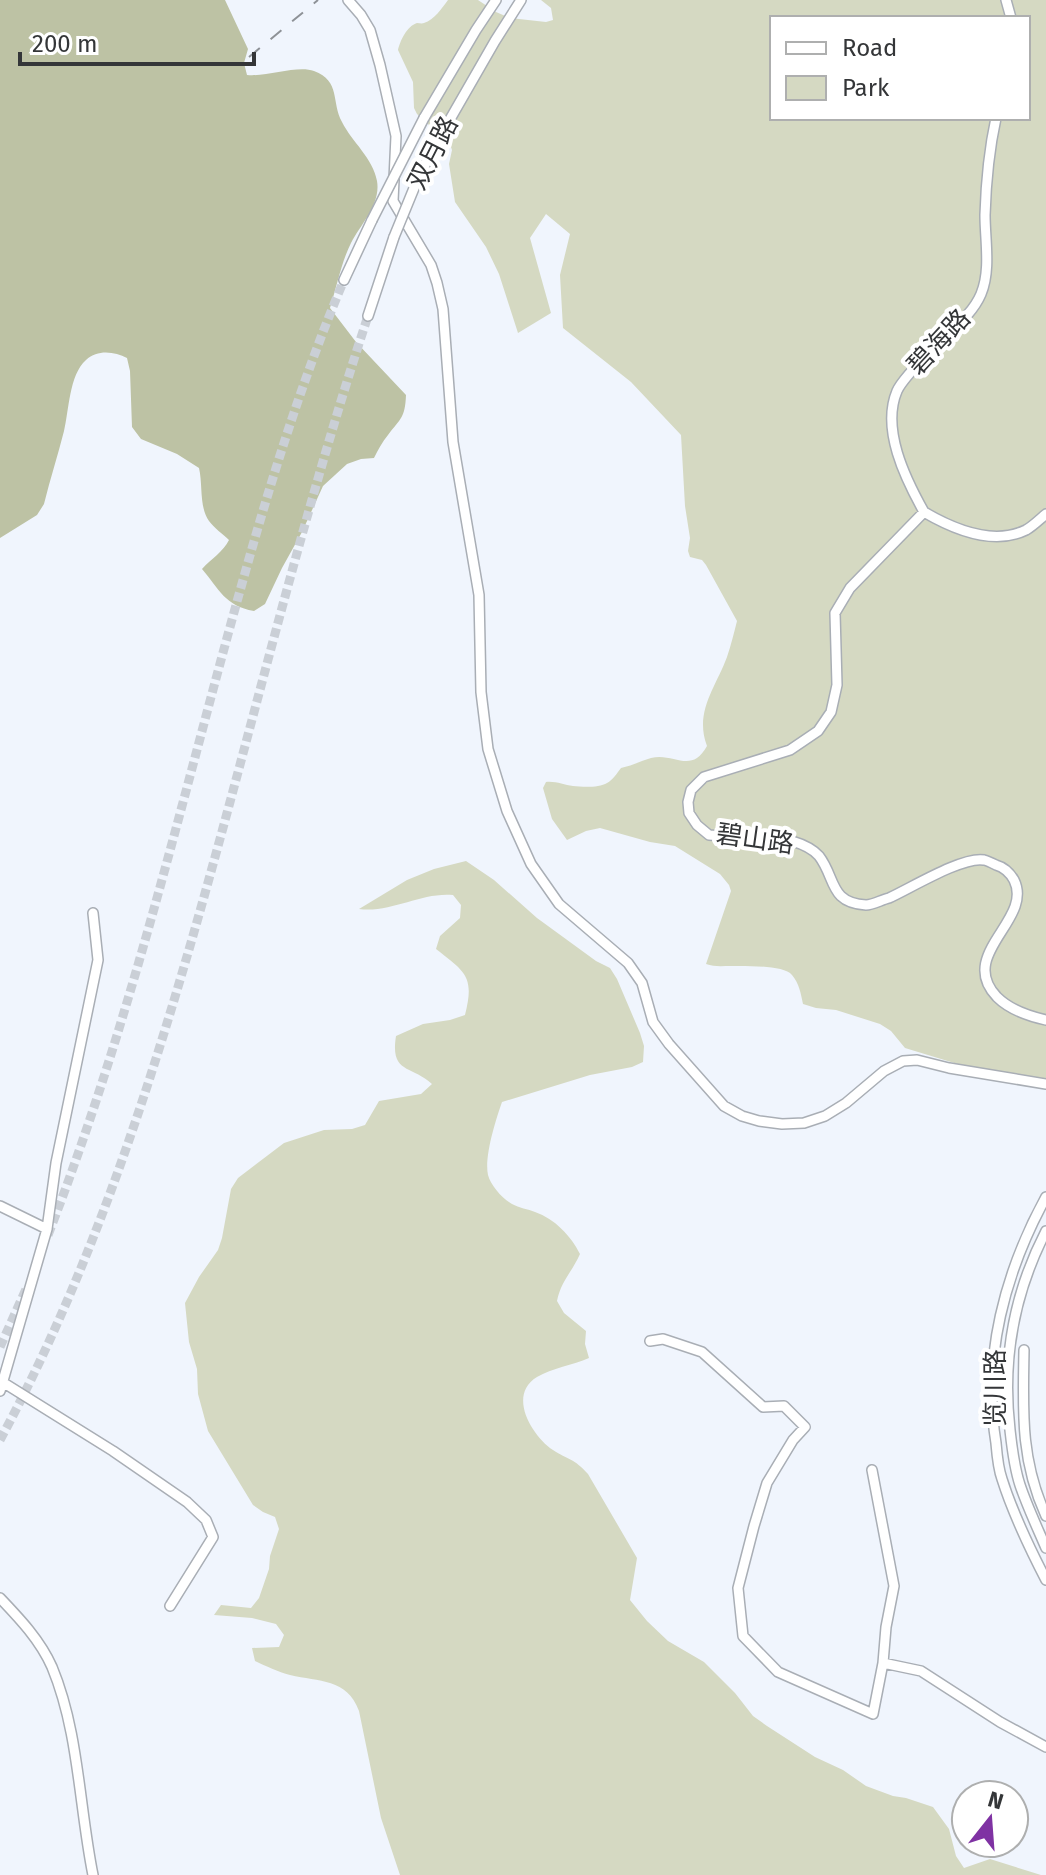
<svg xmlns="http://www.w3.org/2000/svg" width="1046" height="1875" font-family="'Fira Sans','Noto Sans SC',sans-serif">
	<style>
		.green { fill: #d5d9c2; fill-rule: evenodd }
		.forest { fill: #bdc2a4 }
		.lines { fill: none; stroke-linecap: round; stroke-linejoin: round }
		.minor-tunnel { stroke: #cacfd6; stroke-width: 9; stroke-dasharray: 9 4.5; stroke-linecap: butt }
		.minor-casing { stroke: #a9aeb5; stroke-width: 12 }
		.minor { stroke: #fff; stroke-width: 9 }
		.rail { stroke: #8e9297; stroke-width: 2; stroke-dasharray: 14 14; stroke-linecap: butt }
		.minor-bridge-casing { stroke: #a9aeb5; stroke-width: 12; stroke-linecap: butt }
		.minor-bridge { stroke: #fff; stroke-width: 9 }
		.labels { text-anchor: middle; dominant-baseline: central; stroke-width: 8; stroke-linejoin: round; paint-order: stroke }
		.street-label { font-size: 26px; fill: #343638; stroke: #fff }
	</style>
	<rect width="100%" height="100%" fill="#f0f5fd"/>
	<path class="green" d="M 448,0 L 478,0 L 496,12 L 510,18 L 546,22 L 553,20 L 551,8 L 541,0 L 1046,0 L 1046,1080 L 974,1069 L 905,1048 L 891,1031 L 880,1024 L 836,1010 L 816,1008 L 803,1004 C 801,994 799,983 792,975 C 784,965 745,966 731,966 C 722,966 714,967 706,964 L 731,891 L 729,885 L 720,874 L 675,846 L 650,842 L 600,828 L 586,831 L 567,840 L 552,819 L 543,788 L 546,782 C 556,781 564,785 573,786 C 582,787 599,788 607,783 C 613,780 617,773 621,768 C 631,766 641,761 651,758 C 674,752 691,775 707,746 C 694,712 716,687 727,657 C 731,645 734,633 737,621 L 706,565 L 702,560 L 690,557 L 688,551 L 690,538 L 685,506 L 681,435 L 631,382 L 563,328 L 560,275 L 570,234 L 546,214 L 530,238 L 551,313 L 518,333 L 499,274 L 486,247 L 455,202 L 449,164 L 452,150 L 450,144 L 417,114 L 414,108 L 413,82 L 398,50 C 400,41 407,26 417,23 C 419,23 422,24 424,23 C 434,20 442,8 448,0 ZM 772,18 L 1028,18 L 1028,118 L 772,118 Z
		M 466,861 L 494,880 L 537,918 L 596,961 L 610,968 L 617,979 L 640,1033 L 644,1046 L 643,1062 L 632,1067 L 590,1075 L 502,1102 C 496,1119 484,1157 488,1175 C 491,1186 502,1198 512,1204 C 519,1208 528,1209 535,1212 C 555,1219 571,1236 580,1254 C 572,1272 561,1281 557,1301 L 564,1313 L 586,1331 L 585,1344 L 589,1358 C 573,1365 552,1368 537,1377 C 507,1395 532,1436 553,1450 C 568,1460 574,1458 588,1474 L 637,1558 L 630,1600 L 647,1621 L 668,1641 L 704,1662 L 735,1693 L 753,1716 L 767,1726 L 815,1757 L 843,1770 L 866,1786 L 893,1796 L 906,1798 L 933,1807 L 949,1829 L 956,1856 L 964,1868 L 990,1859 L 1041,1875 L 400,1875 L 381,1818 L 359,1711 C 347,1678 319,1682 290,1675 C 278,1672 266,1666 255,1661 L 252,1648 L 279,1647 L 284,1635 L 276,1624 L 252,1618 L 214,1615 L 221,1605 L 251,1608 L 259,1598 L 269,1569 L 270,1556 L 279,1529 L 275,1517 L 263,1512 L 253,1505 L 208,1431 L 198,1394 L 197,1369 L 189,1342 L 185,1303 L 199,1277 L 218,1250 L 222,1238 L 231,1189 L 238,1178 L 284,1143 L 324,1130 L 352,1129 L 365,1125 L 379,1101 L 421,1094 L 432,1084 C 411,1065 390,1074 396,1036 L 423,1024 L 450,1020 L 465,1015 C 475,976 465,972 436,949 L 440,936 L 460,918 L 461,905 L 453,895 C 421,892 392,913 359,909 L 407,880 L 434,869 Z"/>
	<path class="forest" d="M 0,0 L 225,0 L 248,49 L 244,63 L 247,75 C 268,77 297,65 314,71 C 341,81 331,102 342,122 C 352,142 373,158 377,181 C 381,204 361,224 351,243 C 341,263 337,286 330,308 L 356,342 L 406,395 C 405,418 401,418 388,435 C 382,442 378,450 374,458 L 361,459 L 347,464 L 323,486 L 302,532 L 282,568 L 265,604 L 254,611 C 225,606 219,589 202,569 C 212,558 223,552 229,540 C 223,534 214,528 209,521 C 199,507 203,485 199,468 L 177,454 L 141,439 L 132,427 L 130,371 L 127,358 C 115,352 98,349 86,360 C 69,375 69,411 64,431 C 58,455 50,479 44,504 L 37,515 L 0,538 Z"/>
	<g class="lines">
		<path class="minor-tunnel" d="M 48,1235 C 121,1048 169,853 221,660 C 256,531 292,403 344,280
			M 0,1347 L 26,1289
			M 0,1440 C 91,1272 150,1088 202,904 C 257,708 304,510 368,316"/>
		<defs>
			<path id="minor" d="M 348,0 L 361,15 L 370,30 L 380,65 L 396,136 L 393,201 L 431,265 L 437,283 L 443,309 L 453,442 L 479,595 L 481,692 L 488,749 L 507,811 L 531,864 L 559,904 L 628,963 L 642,983 L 653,1022 L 669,1044 L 724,1106 L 742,1116 L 759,1121 L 782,1124 L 804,1123 L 825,1116 L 846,1103 L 884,1071 L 903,1061 L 917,1060 L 949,1068 L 1046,1084
				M 1006,0 L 1011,18
				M 424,118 L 476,30 L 496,0
				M 441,135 L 495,41 L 521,0
				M 344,280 L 372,220
				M 368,316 L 394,237
				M 924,512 C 905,478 881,429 897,391 C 903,377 930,352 941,341 C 955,327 973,313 981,294 C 991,270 985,240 985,215 C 986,182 989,150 996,118
				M 1046,514 C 1040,519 1033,526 1026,530 C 993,546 953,529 924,512 L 850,588 L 835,613 L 837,685 L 831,712 L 818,731 L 790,750 L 704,777 L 691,790 L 688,802 L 689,813 L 697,825 L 709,835 L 792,841 C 802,844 812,848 819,856 C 836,878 829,903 866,905 C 873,905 881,900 889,898 C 911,888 963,856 984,860 C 988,861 992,863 996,865 C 1003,867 1010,873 1014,880 C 1034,920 956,954 997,997 C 1010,1010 1028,1016 1046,1020
				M 1046,1197 C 1005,1272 982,1357 996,1443 C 997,1455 998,1468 1002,1479 C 1013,1514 1029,1547 1046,1580
				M 0,1206 L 47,1229 L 0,1391
				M 47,1229 L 56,1163 L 98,960 L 93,913
				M 1046,1231 C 1014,1293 1002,1361 1010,1430 C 1012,1448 1014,1467 1020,1485 C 1027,1506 1037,1527 1046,1548
				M 650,1341 L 663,1339 L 702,1352 L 763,1407 L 784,1406 L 805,1427 L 793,1440 L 767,1483 L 754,1526 L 738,1588 L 743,1636 L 778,1672 L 873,1714 L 883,1663 L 886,1627 L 894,1586 L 872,1470
				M 1024,1350 C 1023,1410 1020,1459 1046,1516
				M 4,1383 L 113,1451 L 187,1502 L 206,1520 L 213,1537 L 170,1606
				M 0,1598 C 20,1619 40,1640 52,1667 C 79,1732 79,1806 93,1875
				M 883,1663 L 921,1671 L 1000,1722 L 1046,1747"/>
		</defs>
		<use href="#minor" class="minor-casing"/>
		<use href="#minor" class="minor"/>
		<path class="rail" d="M 249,57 L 318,0"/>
		<defs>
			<path id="minor-bridge" d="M 372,220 L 424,118
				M 394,237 L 419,176 L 441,135"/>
		</defs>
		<use href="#minor-bridge" class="minor-bridge-casing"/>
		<use href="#minor-bridge" class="minor-bridge"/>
	</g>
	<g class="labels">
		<g class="street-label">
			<text transform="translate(433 153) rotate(-63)">双月路</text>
			<text transform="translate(939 342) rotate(-47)">碧海路</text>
			<text transform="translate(755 839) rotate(8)">碧山路</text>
			<text transform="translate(995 1388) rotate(-90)">览川路</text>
		</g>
	</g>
	<rect x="770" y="16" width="260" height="104" fill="#ffffff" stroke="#aeafaf" stroke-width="2"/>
	<rect x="786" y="42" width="40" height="12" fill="#ffffff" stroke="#aeafaf" stroke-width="2"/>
	<text x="842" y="56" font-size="24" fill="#343638">Road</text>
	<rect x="786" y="76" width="40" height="24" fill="#d5d9c2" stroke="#aeafaf" stroke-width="2"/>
	<text x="842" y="96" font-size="24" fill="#343638">Park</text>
	<g transform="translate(990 1819) rotate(17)"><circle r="38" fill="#ffffff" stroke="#aeafaf" stroke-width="2"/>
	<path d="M0-6L14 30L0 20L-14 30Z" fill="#7f32a3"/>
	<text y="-12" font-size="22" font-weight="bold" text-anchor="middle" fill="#343638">N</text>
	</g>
	<path d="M20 52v12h234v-12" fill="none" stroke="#343638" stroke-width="4"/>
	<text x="32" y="52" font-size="24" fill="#343638" stroke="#ffffff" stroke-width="6" paint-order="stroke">200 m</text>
</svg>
